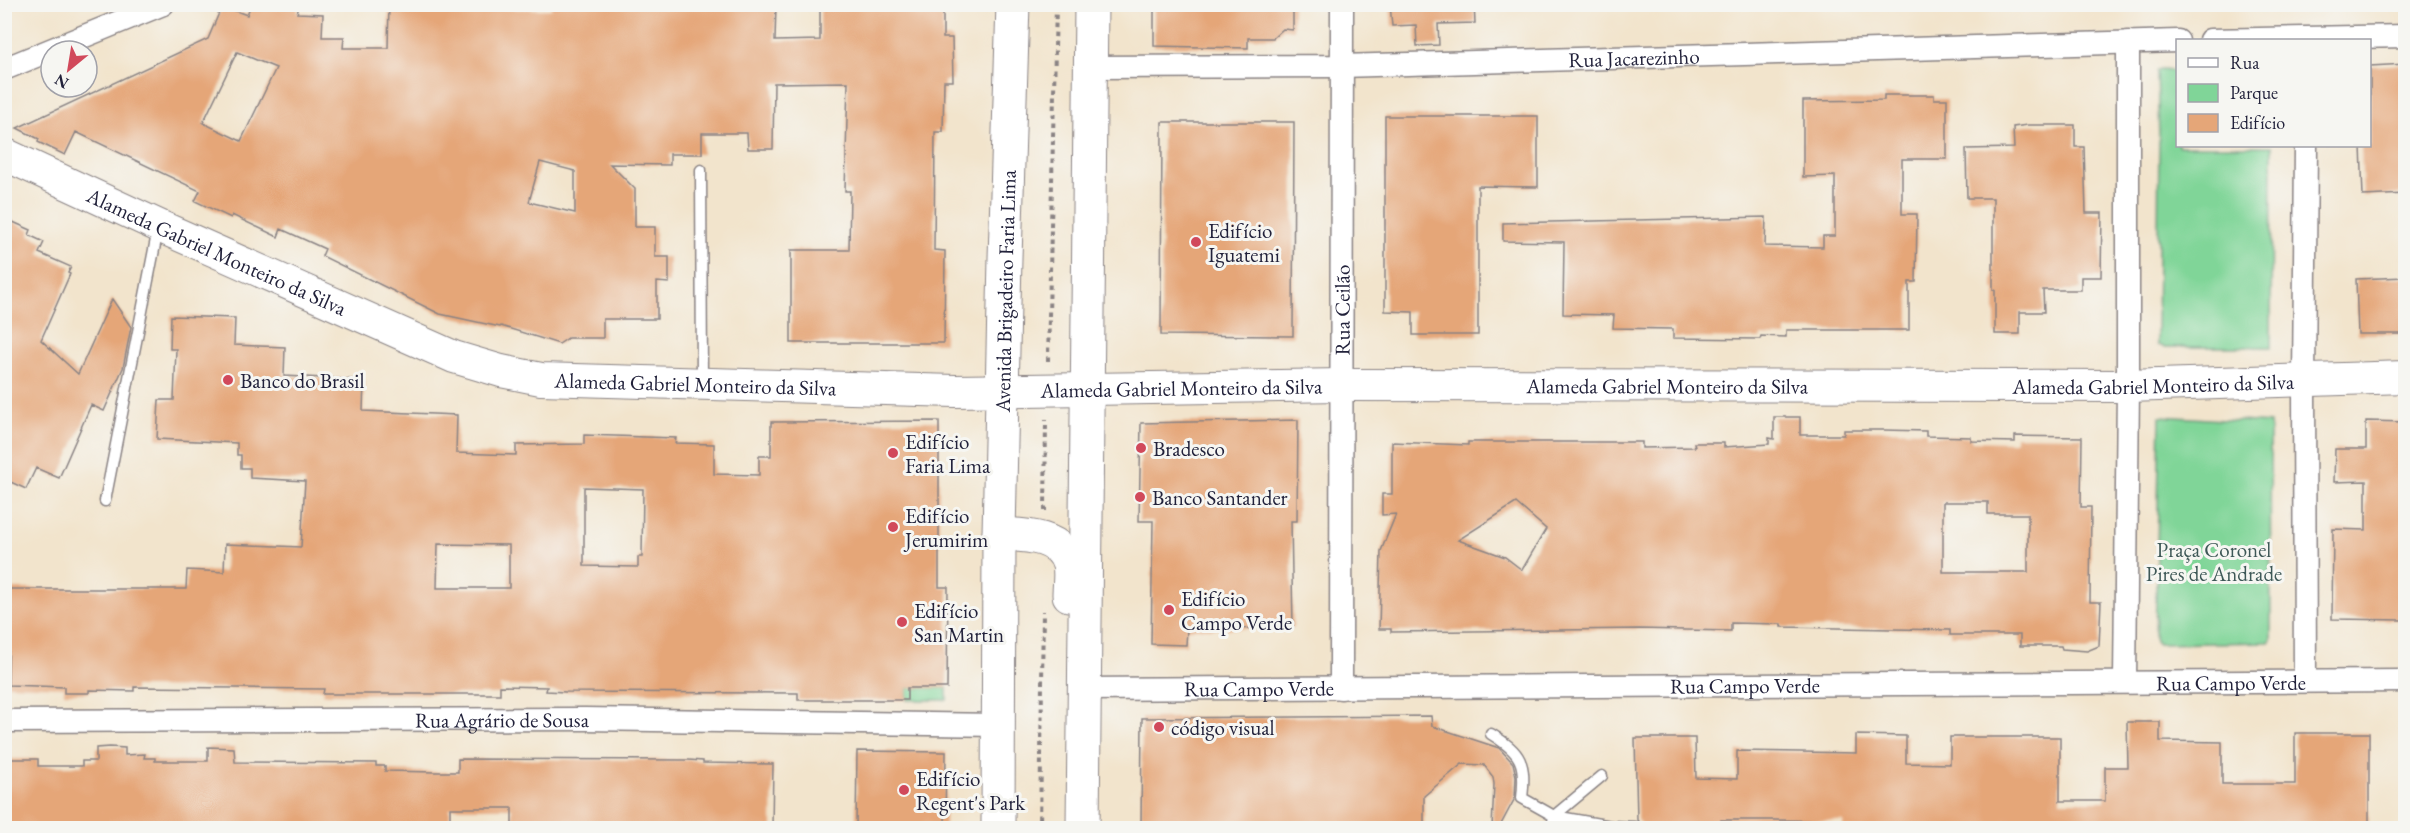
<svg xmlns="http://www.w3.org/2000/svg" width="2410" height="833" font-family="'EB Garamond',serif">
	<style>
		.green { fill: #80d598; stroke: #517c6a; stroke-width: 1.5 }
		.building { fill: #e5a678; fill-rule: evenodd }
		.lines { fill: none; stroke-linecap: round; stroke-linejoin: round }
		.lane-casing { stroke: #8a8384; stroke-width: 13 }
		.street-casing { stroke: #8a8384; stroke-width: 25 }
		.secondary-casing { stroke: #8a8384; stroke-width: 34 }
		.highway-casing { stroke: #8a8384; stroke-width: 35 }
		.path { stroke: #8a8384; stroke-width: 4; stroke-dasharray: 4.5 4.5; stroke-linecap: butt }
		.lane { stroke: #fff; stroke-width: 10 }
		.street { stroke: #fff; stroke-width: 22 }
		.secondary { stroke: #fff; stroke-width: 32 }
		.highway { stroke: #fff; stroke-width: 33 }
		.poi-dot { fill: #d1495b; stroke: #f6f6f2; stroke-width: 2 }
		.labels { text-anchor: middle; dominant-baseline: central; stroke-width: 6; stroke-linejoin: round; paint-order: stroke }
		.street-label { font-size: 21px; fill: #22223b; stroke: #f6f6f2 }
		.poi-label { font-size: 21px; fill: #22223b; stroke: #f6f6f2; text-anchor: start }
		.park-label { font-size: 21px; fill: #3e5857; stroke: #f6f6f2 }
	</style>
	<rect width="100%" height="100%" fill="#f6f6f2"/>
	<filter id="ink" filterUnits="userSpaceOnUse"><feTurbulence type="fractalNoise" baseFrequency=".0167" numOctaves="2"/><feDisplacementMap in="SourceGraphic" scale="12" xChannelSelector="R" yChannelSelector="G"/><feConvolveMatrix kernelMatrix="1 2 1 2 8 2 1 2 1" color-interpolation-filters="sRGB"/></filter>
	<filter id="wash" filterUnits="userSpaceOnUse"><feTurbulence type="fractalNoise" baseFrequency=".008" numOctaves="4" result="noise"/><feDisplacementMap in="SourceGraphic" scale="24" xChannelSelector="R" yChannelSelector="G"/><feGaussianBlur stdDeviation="1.35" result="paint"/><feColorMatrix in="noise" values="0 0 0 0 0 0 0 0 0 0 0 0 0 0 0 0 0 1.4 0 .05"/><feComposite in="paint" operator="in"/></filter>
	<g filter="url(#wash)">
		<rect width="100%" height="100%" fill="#f2e4cc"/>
		<path class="green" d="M 2160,70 L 2177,71 L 2178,146 L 2272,146 L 2271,347 L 2164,347 L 2157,345 L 2159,139 L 2157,71 Z
			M 2160,416 L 2270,423 L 2271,640 L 2269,642 L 2158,644 L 2155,641 Z
			M 907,688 L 947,688 L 947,700 L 907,700 Z"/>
		<g id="blocks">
			<path class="building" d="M 251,4 L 300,4 L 297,13 L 323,14 L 322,37 L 344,37 L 343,48 L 388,48 L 389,4 L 474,9 L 474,4 L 499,4 L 499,8 L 508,9 L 551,9 L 551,4 L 776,5 L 775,41 L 820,40 L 820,4 L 943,4 L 943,38 L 952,38 L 953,81 L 944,81 L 943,132 L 935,132 L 934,250 L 945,251 L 944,343 L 791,343 L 791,250 L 849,250 L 850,191 L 845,191 L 848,82 L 774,83 L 773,149 L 748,149 L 747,133 L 702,133 L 702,154 L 670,154 L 670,165 L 610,164 L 635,189 L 635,227 L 655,227 L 655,257 L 669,257 L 669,283 L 657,282 L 657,319 L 603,319 L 603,338 L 568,338 L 559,344 L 501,326 L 500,327 L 440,314 L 322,256 L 325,249 L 281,229 L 278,237 L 232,215 L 231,218 L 195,201 L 200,191 L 76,132 L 65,155 L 38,142 L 39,139 L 17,128 L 208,39 L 222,6 L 247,15 ZM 237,52 L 276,68 L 241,141 L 203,123 ZM 540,162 L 575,171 L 575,213 L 529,202 Z
				M 1154,4 L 1293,4 L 1293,30 L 1283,29 L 1273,38 L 1248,38 L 1248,48 L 1154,46 Z
				M 1390,4 L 1474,4 L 1475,23 L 1438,24 L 1439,45 L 1417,46 L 1416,25 L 1392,26 Z
				M 2406,64 L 2406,194 L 2363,196 L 2361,146 L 2370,146 L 2370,66 Z
				M 1884,95 L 1934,95 L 1934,99 L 1947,99 L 1947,159 L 1902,159 L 1902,214 L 1917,214 L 1916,282 L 1909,282 L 1909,330 L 1786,330 L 1786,337 L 1761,336 L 1760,339 L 1673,338 L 1673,329 L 1613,328 L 1614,315 L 1563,314 L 1564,242 L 1503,241 L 1503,223 L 1766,217 L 1765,246 L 1823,247 L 1823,236 L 1835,236 L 1835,176 L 1803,177 L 1803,101 L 1884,100 Z
				M 1385,116 L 1538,116 L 1538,187 L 1478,186 L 1478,335 L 1413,335 L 1413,312 L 1385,311 Z
				M 1162,122 L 1294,122 L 1293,336 L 1161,335 Z
				M 2028,125 L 2075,125 L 2075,147 L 2084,147 L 2086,213 L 2102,213 L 2101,277 L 2081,277 L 2081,290 L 2043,290 L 2044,312 L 2020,312 L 2020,334 L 1995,334 L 1995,290 L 1993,290 L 1993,198 L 1967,198 L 1966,149 L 2014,148 L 2013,127 Z
				M 4,218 L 31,230 L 29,235 L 44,242 L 39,253 L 71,267 L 68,273 L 70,274 L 41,340 L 78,374 L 112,299 L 131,327 L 123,368 L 104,411 L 91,405 L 59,478 L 36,468 L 26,489 L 4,479 Z
				M 2406,277 L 2406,334 L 2358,334 L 2356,279 Z
				M 171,316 L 235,318 L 234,345 L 285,347 L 284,376 L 364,380 L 363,411 L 457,415 L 456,453 L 516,455 L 516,445 L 584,444 L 584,435 L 676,438 L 675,443 L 714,444 L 714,474 L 759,475 L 759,456 L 771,456 L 771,422 L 939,421 L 939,587 L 948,587 L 947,688 L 907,688 L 907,700 L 798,700 L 798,693 L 566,692 L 546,691 L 547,687 L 500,686 L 500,694 L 323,694 L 324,689 L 134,687 L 134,691 L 89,690 L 89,693 L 64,693 L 64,687 L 8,685 L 9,616 L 4,616 L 4,589 L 186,589 L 187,570 L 224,572 L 225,544 L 301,547 L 305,481 L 250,478 L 250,468 L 241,468 L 241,455 L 237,455 L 237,443 L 157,439 L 159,400 L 174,400 L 176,349 L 170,349 ZM 584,487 L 643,489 L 642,557 L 638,557 L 638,567 L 584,566 ZM 438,544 L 509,545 L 509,588 L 437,588 Z
				M 1774,417 L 1800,417 L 1800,435 L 1844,435 L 1844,430 L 1884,430 L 1926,431 L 1926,436 L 1971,437 L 1971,441 L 2015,442 L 2015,436 L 2082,437 L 2081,507 L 2091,507 L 2090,602 L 2101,602 L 2099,646 L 2087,651 L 2062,649 L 2061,646 L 2020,646 L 2020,635 L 1950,635 L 1950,630 L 1781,627 L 1781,624 L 1731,623 L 1731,631 L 1639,629 L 1391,632 L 1391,629 L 1379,629 L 1381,551 L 1396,514 L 1382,515 L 1382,494 L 1392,494 L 1392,442 L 1468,445 L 1468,442 L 1642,442 L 1642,448 L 1695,447 L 1694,443 L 1724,443 L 1724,447 L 1769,444 L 1769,438 L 1774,439 ZM 1943,502 L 1988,502 L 1988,514 L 2028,514 L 2028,572 L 1943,572 ZM 1516,503 L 1546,529 L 1522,570 L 1505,557 L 1458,540 Z
				M 1298,420 L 1297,521 L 1291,521 L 1293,628 L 1187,629 L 1186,645 L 1151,644 L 1153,521 L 1139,521 L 1141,423 Z
				M 2366,421 L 2406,422 L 2406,620 L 2332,619 L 2333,529 L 2366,530 L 2366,481 L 2334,482 L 2335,449 L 2366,449 Z
				M 1431,716 L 1432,726 L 1499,748 L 1513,763 L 1516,776 L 1515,798 L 1499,828 L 1492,828 L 1494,784 L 1493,777 L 1484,765 L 1462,764 L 1424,796 L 1424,828 L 1141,828 L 1142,718 Z
				M 2127,722 L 2160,722 L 2160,741 L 2222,742 L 2222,784 L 2295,784 L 2295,733 L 2369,733 L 2369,828 L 1843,828 L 1843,821 L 1774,820 L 1721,820 L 1721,826 L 1671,825 L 1671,828 L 1641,828 L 1640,823 L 1637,820 L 1635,738 L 1695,738 L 1696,778 L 1737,779 L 1737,751 L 1856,753 L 1856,735 L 1906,736 L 1906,763 L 1950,764 L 1950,737 L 2060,737 L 2060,801 L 2105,801 L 2105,767 L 2128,767 Z
				M 110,747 L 125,748 L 125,755 L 145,754 L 144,758 L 155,758 L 155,761 L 208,761 L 208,747 L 234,748 L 235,762 L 376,763 L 376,766 L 385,766 L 385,771 L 435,772 L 458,772 L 458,759 L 688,760 L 703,761 L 703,763 L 773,764 L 772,828 L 512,828 L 512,808 L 450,808 L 450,828 L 4,828 L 4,759 L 38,759 L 38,766 L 82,766 L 82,761 L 96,761 L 96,748 Z
				M 857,751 L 946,752 L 945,828 L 856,828 Z"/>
		</g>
	</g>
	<g filter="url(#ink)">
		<use href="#blocks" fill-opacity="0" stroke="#8a8384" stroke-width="1.5"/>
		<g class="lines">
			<defs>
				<path id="lane" d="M 701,170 L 702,382
					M 105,501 L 158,229
					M 1491,734 C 1522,753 1526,763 1522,798 L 1554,816 L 1611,826 L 1634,827
					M 1552,828 L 1554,816 L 1602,776"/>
				<g id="street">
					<path d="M 2210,40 L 2406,36"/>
					<path id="s1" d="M 1090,67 L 1342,66 L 2178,41"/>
					<path d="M 4,69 L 163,4"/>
					<path d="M 2305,681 L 2304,382 L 2306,146"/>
					<path d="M 2125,682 L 2128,386 L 2128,42"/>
					<path id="s2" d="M 1341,688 L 1342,4"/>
					<path id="s3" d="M 1083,689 L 2406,681"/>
					<path id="s4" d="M 4,721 L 585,719 L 999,725"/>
				</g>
				<g id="secondary">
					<path id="s5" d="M 4,154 L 159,226 L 454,357 L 501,371 L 541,379 L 955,391 L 1343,385 L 2128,386 L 2406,377"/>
				</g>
				<g id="highway">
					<path d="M 999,534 C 1024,535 1062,535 1069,565 C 1071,574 1069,586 1069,595"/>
					<path id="s6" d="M 998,828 L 999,534 L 1005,258 L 1013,4"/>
					<path d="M 1083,828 L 1091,4"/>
				</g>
			</defs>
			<use href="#lane" class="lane-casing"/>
			<use href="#street" class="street-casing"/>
			<use href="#secondary" class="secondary-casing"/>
			<use href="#highway" class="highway-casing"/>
			<path class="path" d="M 1048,361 L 1056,4
				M 1045,511 L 1046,419
				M 1040,828 L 1043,611"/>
			<use href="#lane" class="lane"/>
			<use href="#street" class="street"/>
			<use href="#secondary" class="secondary"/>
			<use href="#highway" class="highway"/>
		</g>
	</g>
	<g class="poi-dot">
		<circle cx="1196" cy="242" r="6"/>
		<circle cx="228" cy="380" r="6"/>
		<circle cx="1141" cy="448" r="6"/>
		<circle cx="893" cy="453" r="6"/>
		<circle cx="1140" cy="497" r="6"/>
		<circle cx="893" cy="527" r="6"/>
		<circle cx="1169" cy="610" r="6"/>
		<circle cx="902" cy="622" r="6"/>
		<circle cx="1159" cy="727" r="6"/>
		<circle cx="904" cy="790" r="6"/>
	</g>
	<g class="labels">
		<g class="street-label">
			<text stroke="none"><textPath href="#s1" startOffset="544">Rua Jacarezinho</textPath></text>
			<text stroke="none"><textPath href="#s5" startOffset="234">Alameda Gabriel Monteiro da Silva</textPath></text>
			<text stroke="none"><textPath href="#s6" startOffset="537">Avenida Brigadeiro Faria Lima</textPath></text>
			<text stroke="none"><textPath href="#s2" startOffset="378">Rua Ceilão</textPath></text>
			<text stroke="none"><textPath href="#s5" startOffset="738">Alameda Gabriel Monteiro da Silva</textPath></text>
			<text stroke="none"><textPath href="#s5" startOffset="2196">Alameda Gabriel Monteiro da Silva</textPath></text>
			<text stroke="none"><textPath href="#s5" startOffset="1710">Alameda Gabriel Monteiro da Silva</textPath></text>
			<text stroke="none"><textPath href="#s5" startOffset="1224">Alameda Gabriel Monteiro da Silva</textPath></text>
			<text stroke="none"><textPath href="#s3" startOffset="1148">Rua Campo Verde</textPath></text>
			<text stroke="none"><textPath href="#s3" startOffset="662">Rua Campo Verde</textPath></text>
			<text stroke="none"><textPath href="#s3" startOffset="176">Rua Campo Verde</textPath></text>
			<text stroke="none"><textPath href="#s4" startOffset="498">Rua Agrário de Sousa</textPath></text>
		</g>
		<g class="poi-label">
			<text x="1208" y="230">Edifício<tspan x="1208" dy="24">Iguatemi</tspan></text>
			<text x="240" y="380">Banco do Brasil</text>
			<text x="905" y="441">Edifício<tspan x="905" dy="24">Faria Lima</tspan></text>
			<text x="1153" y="448">Bradesco</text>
			<text x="1152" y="497">Banco Santander</text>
			<text x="905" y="515">Edifício<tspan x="905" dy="24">Jerumirim</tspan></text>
			<text x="1181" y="598">Edifício<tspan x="1181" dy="24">Campo Verde</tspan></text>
			<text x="914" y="610">Edifício<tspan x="914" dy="24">San Martin</tspan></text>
			<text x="1171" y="727">código visual</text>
			<text x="916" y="778">Edifício<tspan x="916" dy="24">Regent's Park</tspan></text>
		</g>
		<g class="park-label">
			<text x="2214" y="549">Praça Coronel<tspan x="2214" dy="24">Pires de Andrade</tspan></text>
		</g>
	</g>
	<rect width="2410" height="833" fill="none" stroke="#f6f6f2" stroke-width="24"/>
	<rect x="2176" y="39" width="195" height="108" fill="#f6f6f2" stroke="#a1a1a9" stroke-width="1.5"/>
	<rect x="2188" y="58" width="30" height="9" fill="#ffffff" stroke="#a1a1a9" stroke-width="1.5"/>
	<text x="2230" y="69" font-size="18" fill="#22223b">Rua</text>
	<rect x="2188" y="84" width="30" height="18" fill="#80d598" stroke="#a1a1a9" stroke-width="1.5"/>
	<text x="2230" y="99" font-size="18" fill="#22223b">Parque</text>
	<rect x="2188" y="114" width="30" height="18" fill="#e5a678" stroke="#a1a1a9" stroke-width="1.5"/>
	<text x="2230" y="129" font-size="18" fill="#22223b">Edifício</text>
	<g transform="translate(69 69) rotate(210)"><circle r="28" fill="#f6f6f2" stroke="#a1a1a9" stroke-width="1.5"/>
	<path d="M0-4.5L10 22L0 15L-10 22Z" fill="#d1495b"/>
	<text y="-9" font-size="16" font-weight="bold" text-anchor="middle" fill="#22223b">N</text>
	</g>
</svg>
